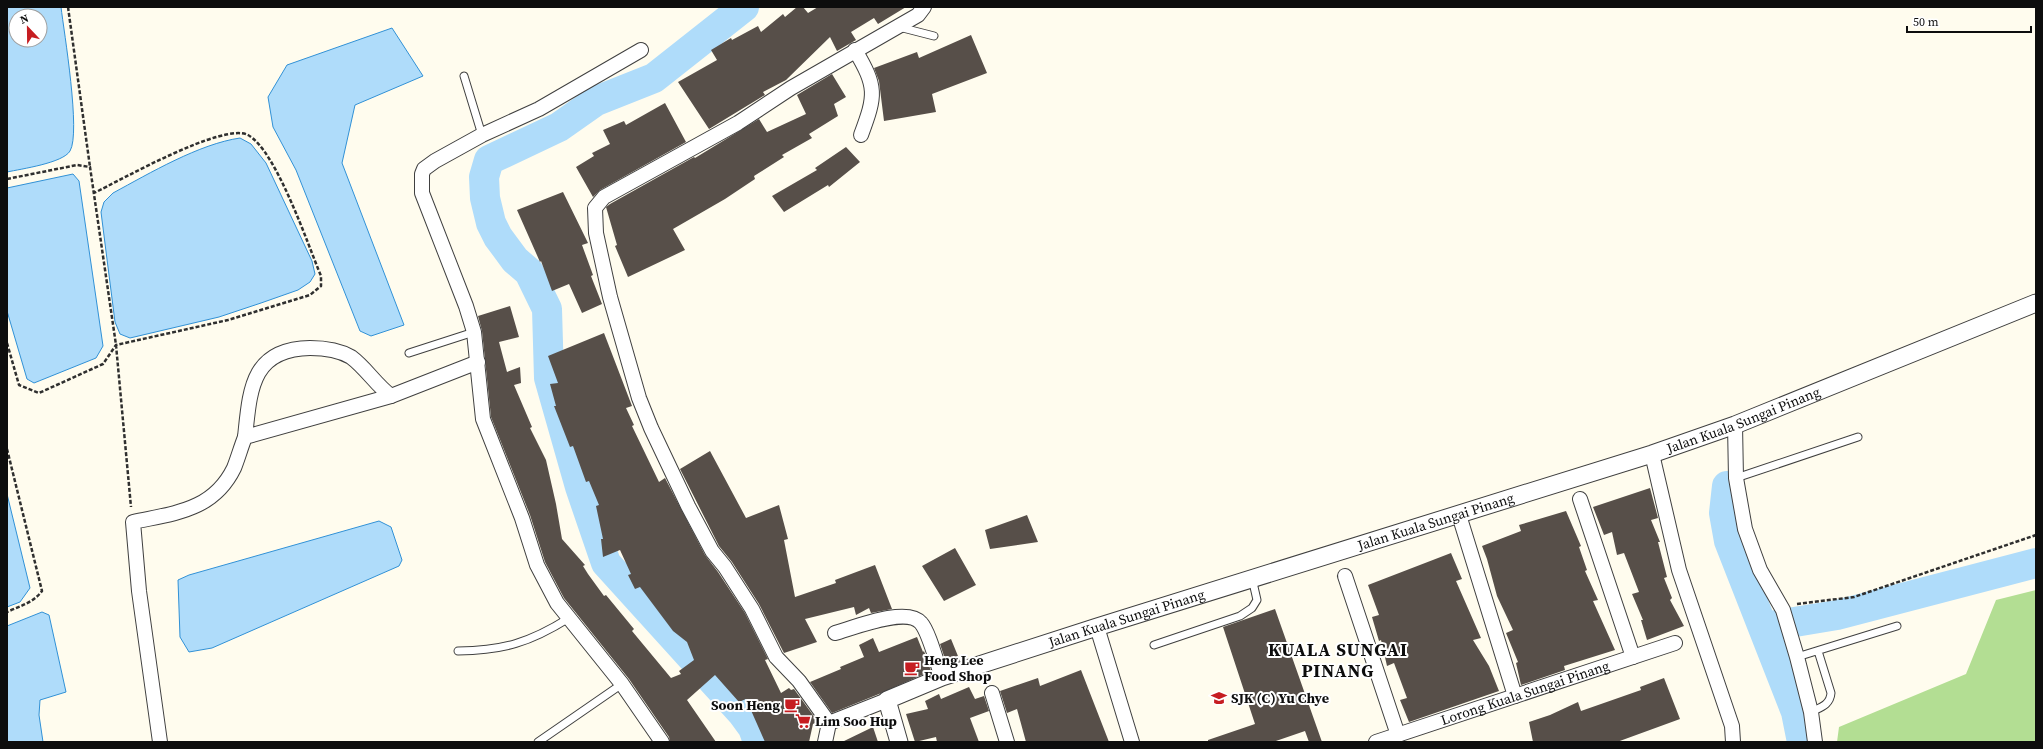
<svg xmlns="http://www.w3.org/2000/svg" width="2043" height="749" font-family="'Source Serif 4',serif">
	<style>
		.forest { fill: #b3de93 }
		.water { fill: #afdcfa; stroke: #3191d6; fill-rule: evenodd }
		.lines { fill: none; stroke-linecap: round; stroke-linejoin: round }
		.river { stroke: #afdcfa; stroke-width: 30 }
		.building { fill: #574f49 }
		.service-casing { stroke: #404040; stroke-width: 9 }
		.minor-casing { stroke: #404040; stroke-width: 16 }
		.tertiary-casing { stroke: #404040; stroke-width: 19 }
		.path { stroke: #2f2f2f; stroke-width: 2.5; stroke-dasharray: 4 2; stroke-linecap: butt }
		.service { stroke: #fff; stroke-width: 7 }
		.minor { stroke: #fff; stroke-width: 14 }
		.tertiary { stroke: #fff; stroke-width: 17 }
		.labels { text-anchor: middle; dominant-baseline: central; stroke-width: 4; stroke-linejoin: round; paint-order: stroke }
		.street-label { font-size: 14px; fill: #0d0d0d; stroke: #fff }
		.poi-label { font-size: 14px; font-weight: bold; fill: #0d0d0d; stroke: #fff; text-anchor: start }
		.district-label { font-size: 18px; font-weight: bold; letter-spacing: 1px; fill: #0d0d0d; stroke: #fff }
	</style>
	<rect width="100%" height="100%" fill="#fffcee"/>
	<path class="forest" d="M 2036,590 L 2036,742 L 1837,742 L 1839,727 L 1966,674 L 1996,600 Z"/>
	<path class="water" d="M 7,7 L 61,7 C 64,32 81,133 70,151 C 63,163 21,169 7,172 ZM 16,16 L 40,16 L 40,40 L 16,40 Z
		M 392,28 L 423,76 L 355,105 L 342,163 L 404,325 L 371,336 L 360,331 L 296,170 L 273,127 L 268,97 L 287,65 Z
		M 240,138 L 251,144 L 266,163 L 312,261 L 315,274 L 310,282 L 298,290 L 261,303 L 219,317 L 130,338 L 120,334 L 115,322 L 101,212 L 104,202 L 113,193 C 150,173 199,144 240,138 Z
		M 73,174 L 79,181 L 103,346 L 96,358 L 34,383 L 27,379 L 7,311 L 7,188 Z
		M 7,494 L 30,588 L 20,602 L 7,607 Z
		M 379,521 L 391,527 L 402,560 L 399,566 L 212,648 L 189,652 L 180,637 L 178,580 L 189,575 Z
		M 42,612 L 49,615 L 66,692 L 40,700 L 39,715 L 43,742 L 7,742 L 7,626 Z"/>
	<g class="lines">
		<path class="river" d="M 744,7 L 654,78 L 596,101 L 559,127 L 489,160 L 484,177 L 485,198 L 491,223 L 498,237 L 515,260 L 529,272 L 547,309 L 549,378 L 580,487 L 606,563 L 742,713 L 753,728 L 758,742
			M 1727,486 L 1724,513 L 1729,541 L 1796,712 L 1802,742
			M 1764,627 L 1837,615 L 2036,563"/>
	</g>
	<path class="building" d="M 797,7 L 803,7 L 808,13 L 818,7 L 906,7 L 878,24 L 874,18 L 851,32 L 856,40 L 837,51 L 830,37 L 786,80 L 763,92 L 765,95 L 709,129 L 678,82 L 717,60 L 711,50 L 731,38 L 732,40 L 758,26 L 761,32 L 783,14 L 785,17 Z
		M 971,35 L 987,73 L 932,94 L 936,112 L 884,121 L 879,81 L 874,68 L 917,52 L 919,58 Z
		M 832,74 L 846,97 L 834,104 L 838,116 L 809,134 L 812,138 L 782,155 L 784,157 L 754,176 L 755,179 L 725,199 L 673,229 L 685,250 L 628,277 L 615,246 L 617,245 L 606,207 L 610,204 L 694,157 L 695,158 L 759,119 L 767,132 L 806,114 L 797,95 Z
		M 665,103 L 686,142 L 600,190 L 593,197 L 576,167 L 594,156 L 592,153 L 610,144 L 603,130 L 624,121 L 626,125 Z
		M 846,147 L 860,162 L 829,187 L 828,185 L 784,212 L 772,196 L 817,170 L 815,168 Z
		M 563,192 L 588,243 L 582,245 L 593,275 L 591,276 L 602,304 L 582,313 L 569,284 L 552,291 L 541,261 L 540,262 L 517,210 Z
		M 510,306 L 519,337 L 499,342 L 507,372 L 520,367 L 521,383 L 514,385 L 532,427 L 530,428 L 546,460 L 556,504 L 562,539 L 585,565 L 583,566 L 588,574 L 604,596 L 606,595 L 634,629 L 632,631 L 671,678 L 681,674 L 679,671 L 694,660 L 687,642 L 673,631 L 640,587 L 635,589 L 628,575 L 631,574 L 620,550 L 603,557 L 601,539 L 603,539 L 596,506 L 599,505 L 589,481 L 586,482 L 573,446 L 570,447 L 554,406 L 556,406 L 550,384 L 558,383 L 548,356 L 604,333 L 632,406 L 626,408 L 634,425 L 632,426 L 659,482 L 665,478 L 705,555 L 718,572 L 745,613 L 768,659 L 765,660 L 781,693 L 789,688 L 791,690 L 794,689 L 818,722 L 813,724 L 809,742 L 765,742 L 746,699 L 739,702 L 715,675 L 687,700 L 716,742 L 670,742 L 669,737 L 629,679 L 564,598 L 545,562 L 530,515 L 491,417 L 482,331 L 478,316 Z
		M 710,451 L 746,518 L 779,505 L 788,539 L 784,540 L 795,597 L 836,583 L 835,580 L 875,565 L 892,609 L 871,613 L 869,608 L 856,615 L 854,607 L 805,619 L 817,642 L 784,653 L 759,604 L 732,562 L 719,546 L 680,469 Z
		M 1650,488 L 1658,518 L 1651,520 L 1660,542 L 1658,542 L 1667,577 L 1664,578 L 1672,598 L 1670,600 L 1684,626 L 1647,640 L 1641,620 L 1643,620 L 1632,594 L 1639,592 L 1624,553 L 1617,555 L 1612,532 L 1604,535 L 1593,507 Z
		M 1566,511 L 1581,546 L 1579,547 L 1587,570 L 1585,571 L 1598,600 L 1593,601 L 1615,650 L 1564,666 L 1565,670 L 1521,685 L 1516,663 L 1518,662 L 1506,633 L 1513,630 L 1497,596 L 1487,559 L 1482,546 L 1521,531 L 1519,525 Z
		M 1027,515 L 1038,542 L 990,549 L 985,530 Z
		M 955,548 L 976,585 L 944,601 L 922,566 Z
		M 1451,553 L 1462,579 L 1456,581 L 1481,638 L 1473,640 L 1489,666 L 1499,691 L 1409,722 L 1400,700 L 1407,698 L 1394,663 L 1387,666 L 1381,640 L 1379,641 L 1372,617 L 1379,615 L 1368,585 Z
		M 1275,609 L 1322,742 L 1309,742 L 1305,731 L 1273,742 L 1208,742 L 1208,740 L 1255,724 L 1223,627 Z
		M 917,637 L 923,652 L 924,651 L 931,671 L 879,694 L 832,713 L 810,682 L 841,669 L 840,667 L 864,657 L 859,645 L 873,638 L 879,652 Z
		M 951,639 L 960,661 L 947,665 L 940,644 Z
		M 1081,670 L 1109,742 L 1026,742 L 1017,709 L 1007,713 L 1000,691 L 1038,678 L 1040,686 Z
		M 1664,678 L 1680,719 L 1617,742 L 1533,742 L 1529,722 L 1550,715 L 1578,702 L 1581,711 L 1641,690 L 1640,687 Z
		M 969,687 L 975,699 L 984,696 L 989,711 L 970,718 L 979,742 L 937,742 L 936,737 L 915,742 L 906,714 L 928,709 L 925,701 L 939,694 L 941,699 Z
		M 873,727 L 878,742 L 842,742 Z"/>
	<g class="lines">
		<defs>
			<path id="service" d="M 899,27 L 934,36
				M 464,76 L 482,135
				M 409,353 L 474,332
				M 1736,478 L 1858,437
				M 1154,645 L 1240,616 L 1252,608 L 1257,600 L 1252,578
				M 458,651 C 504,650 529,643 569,618
				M 1797,657 L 1897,626
				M 1811,712 C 1821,707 1830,705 1831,693 L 1818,651
				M 538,742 L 622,684"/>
			<g id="minor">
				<path d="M 641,50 L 539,109 L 482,135 L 435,161 L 424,169 L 422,174 L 422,193 L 466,306 L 474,332 L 483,419 L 522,518 L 537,565 L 557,603 L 622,684 L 662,742"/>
				<path d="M 855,50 C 877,87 876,95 861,135"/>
				<path d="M 1735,425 L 1736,478 L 1745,529 L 1760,570 L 1783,610 L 1797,657 L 1811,712 L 1815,742"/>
				<path d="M 245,437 C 250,390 251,349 310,348 C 323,348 339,350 351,357 C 366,368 376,385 391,396"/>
				<path d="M 1652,454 L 1679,570 L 1732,726 L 1733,742"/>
				<path d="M 1580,499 L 1633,657"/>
				<path d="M 1459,515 L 1515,696"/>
				<path d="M 1345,576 L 1398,735"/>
				<path d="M 1097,627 L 1132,742"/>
				<path d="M 835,633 C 853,628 907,606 921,623 C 929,632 937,664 942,677"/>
				<path d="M 992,693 L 1007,742"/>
				<path d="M 829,723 L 887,700"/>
				<path d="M 160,742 L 139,591 L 133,522 C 174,513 213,511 234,468 C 238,458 241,447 245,437 L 391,396 L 478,362"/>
				<path d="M 825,742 L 829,723 L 799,681 L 776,657 L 752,609 L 725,567 L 712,551 L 688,506 L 651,428 L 639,398 L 610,297 L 596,233 L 595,208 L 604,197 L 738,123 L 791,88 L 918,15 L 924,7"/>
				<path id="s1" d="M 1376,742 L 1675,643"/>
			</g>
			<g id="tertiary">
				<path id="s2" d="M 899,742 L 887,700 L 942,677 L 1097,627 L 1652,454 L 1735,425 L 2036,303"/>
			</g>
		</defs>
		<use href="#service" class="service-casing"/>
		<use href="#minor" class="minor-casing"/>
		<use href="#tertiary" class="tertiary-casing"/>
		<path class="path" d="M 68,7 L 90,167
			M 7,179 L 77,165 L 90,167 L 116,345 L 131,507
			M 7,343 L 19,385 L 39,393 L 103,364 L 116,345 L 228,320 L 310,295 L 321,286 L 321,276 C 308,245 276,150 248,135 C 223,122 121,180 94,193
			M 7,449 L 42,591 C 33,603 20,606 7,612
			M 1797,604 L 1854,597 L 2036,535"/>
		<use href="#service" class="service"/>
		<use href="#minor" class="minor"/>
		<use href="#tertiary" class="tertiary"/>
	</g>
	<defs>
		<symbol id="cafe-bare" viewBox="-9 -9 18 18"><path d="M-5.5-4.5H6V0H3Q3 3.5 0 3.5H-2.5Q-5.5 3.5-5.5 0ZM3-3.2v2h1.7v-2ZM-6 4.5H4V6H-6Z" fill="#c61d21" stroke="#fff" stroke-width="2.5" paint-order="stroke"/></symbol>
		<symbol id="school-bare" viewBox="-9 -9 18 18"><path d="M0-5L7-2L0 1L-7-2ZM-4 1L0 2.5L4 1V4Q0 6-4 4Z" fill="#c61d21" stroke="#fff" stroke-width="2.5" paint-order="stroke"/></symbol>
		<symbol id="supermarket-bare" viewBox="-9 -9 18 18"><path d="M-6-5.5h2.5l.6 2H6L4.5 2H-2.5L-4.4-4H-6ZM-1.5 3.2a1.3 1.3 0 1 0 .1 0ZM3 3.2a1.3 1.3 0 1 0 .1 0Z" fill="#c61d21" stroke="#fff" stroke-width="2.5" paint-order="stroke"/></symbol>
	</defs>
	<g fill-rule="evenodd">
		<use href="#cafe-bare" x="901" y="657" width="22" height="22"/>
		<use href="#school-bare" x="1208" y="687" width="22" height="22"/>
		<use href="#cafe-bare" x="781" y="694" width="22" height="22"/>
		<use href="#supermarket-bare" x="792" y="710" width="22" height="22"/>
	</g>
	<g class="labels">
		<g class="street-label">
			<text stroke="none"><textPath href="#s2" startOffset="945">Jalan Kuala Sungai Pinang</textPath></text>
			<text stroke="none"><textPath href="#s2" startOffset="621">Jalan Kuala Sungai Pinang</textPath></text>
			<text stroke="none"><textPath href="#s2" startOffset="297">Jalan Kuala Sungai Pinang</textPath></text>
			<text stroke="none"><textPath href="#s1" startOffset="157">Lorong Kuala Sungai Pinang</textPath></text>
		</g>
		<g class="poi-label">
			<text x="924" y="660">Heng Lee<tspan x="924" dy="16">Food Shop</tspan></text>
			<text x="1231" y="698">SJK (C) Yu Chye</text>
			<text x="780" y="705" text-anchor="end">Soon Heng</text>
			<text x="815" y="721">Lim Soo Hup</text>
		</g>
		<g class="district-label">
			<text x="1338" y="649">KUALA SUNGAI<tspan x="1338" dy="21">PINANG</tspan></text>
		</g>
	</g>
	<rect width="2043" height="749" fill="none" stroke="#0d0d0d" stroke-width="16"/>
	<g transform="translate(28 28) rotate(338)"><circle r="19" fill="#ffffff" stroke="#9e9e9e"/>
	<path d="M0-3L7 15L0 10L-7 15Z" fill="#c61d21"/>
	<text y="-6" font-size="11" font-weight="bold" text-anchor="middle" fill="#0d0d0d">N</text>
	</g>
	<path d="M1907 26v6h124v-6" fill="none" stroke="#0d0d0d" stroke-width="2"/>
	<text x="1913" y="26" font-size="12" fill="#0d0d0d" stroke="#ffffff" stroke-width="3" paint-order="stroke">50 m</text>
</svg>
